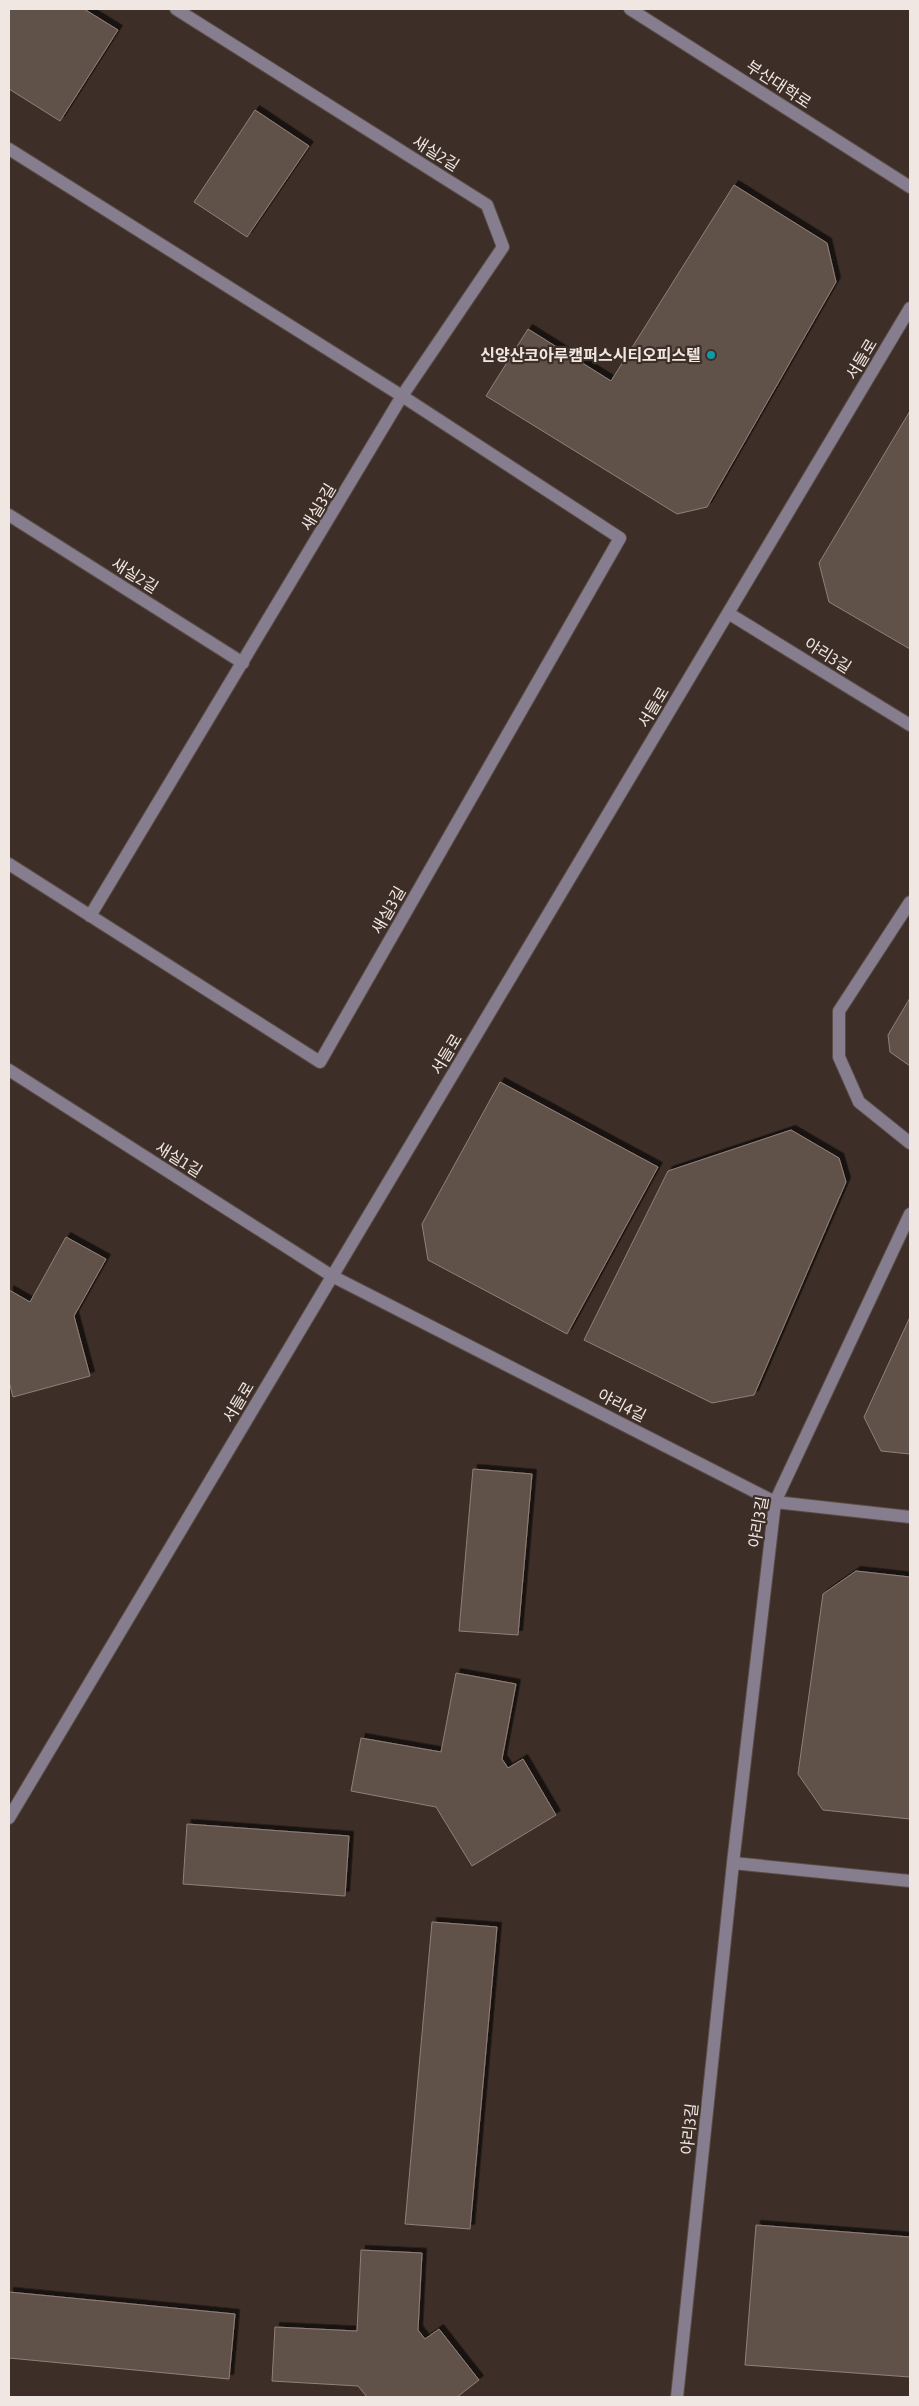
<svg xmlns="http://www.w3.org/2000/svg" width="919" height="2406" font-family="'Asap Condensed','Noto Sans KR',sans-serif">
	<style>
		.building { fill: #605149; stroke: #918078; filter: url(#shadow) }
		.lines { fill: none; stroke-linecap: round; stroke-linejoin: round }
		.minor-casing { stroke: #5a4c46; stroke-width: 14 }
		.minor { stroke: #867e8f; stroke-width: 12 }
		.culture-dot { fill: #0f9aa8; stroke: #3d2f28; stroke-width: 2 }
		.labels { text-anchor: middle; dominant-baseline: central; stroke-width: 4.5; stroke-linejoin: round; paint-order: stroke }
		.street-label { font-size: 16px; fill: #f0e7e2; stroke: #3d2f28 }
		.poi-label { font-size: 16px; font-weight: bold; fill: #f0e7e2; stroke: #3d2f28; text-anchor: end }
	</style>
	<defs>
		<filter id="shadow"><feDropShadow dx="4.5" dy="-4.5" stdDeviation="0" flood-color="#0009"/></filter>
	</defs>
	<rect width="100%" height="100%" fill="#3d2f28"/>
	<path class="building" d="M 9,9 L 84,9 L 118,30 L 60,121 L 9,89 Z
		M 255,110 L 309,146 L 247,237 L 194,202 Z
		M 734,185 L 827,243 L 836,282 L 707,507 L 677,514 L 486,396 L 528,329 L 611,381 Z
		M 910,411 L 910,649 L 829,602 L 819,563 Z
		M 910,998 L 910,1066 L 890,1052 L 888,1035 Z
		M 500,1082 L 658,1167 L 567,1334 L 428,1260 L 422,1224 Z
		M 791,1130 L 839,1158 L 846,1182 L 754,1395 L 712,1403 L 584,1340 L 668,1171 Z
		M 66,1237 L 106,1259 L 74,1316 L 90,1376 L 13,1397 L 9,1381 L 9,1290 L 30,1302 Z
		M 910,1317 L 910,1454 L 881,1451 L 864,1417 Z
		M 473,1469 L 532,1474 L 518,1635 L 459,1631 Z
		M 856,1571 L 910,1577 L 910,1819 L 823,1810 L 798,1774 L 823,1594 Z
		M 456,1673 L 516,1684 L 502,1759 L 508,1768 L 523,1759 L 556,1815 L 472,1866 L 436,1807 L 351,1791 L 361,1738 L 441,1752 Z
		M 187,1824 L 349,1836 L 345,1896 L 183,1884 Z
		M 432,1922 L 497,1927 L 470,2229 L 405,2224 Z
		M 756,2225 L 910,2237 L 910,2377 L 745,2365 Z
		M 361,2250 L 422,2253 L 418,2330 L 425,2339 L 439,2329 L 479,2380 L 457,2397 L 367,2397 L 358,2386 L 272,2381 L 275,2327 L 357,2331 Z
		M 9,2292 L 235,2314 L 229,2379 L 9,2358 Z"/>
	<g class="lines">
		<defs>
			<path id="minor" d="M 630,9 L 910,187
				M 9,149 L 402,396 L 620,538 L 320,1062 L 9,864
				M 9,515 L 243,663
				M 728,613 L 910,725
				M 910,902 L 839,1011 L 839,1057 L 859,1102 L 910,1143
				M 90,916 L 402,396 L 503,247 L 487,205 L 176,9
				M 9,1070 L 332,1276 L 775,1502 L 910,1517
				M 9,1818 L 910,308
				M 733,1863 L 910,1881
				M 677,2397 L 733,1863 L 775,1502 L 910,1214"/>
		</defs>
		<use href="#minor" class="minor-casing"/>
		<use href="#minor" class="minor"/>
	</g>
	<circle class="culture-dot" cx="711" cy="355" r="5"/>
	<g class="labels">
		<g class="street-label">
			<text transform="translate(779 84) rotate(33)">부산대학로</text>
			<text transform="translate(436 153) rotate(32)">새실2길</text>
			<text transform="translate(861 359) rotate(-59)">서들로</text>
			<text transform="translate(318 507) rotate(-59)">새실3길</text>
			<text transform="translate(135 575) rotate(32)">새실2길</text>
			<text transform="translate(828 655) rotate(32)">야리3길</text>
			<text transform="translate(653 707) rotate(-59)">서들로</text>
			<text transform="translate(388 910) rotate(-60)">새실3길</text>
			<text transform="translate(446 1054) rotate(-59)">서들로</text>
			<text transform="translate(179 1159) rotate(32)">새실1길</text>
			<text transform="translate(238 1402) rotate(-59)">서들로</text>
			<text transform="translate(622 1405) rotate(27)">야리4길</text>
			<text transform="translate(758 1522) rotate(-80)">야리3길</text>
			<text transform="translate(689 2129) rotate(-84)">야리3길</text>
		</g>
		<g class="poi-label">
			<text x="701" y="355">신양산코아루캠퍼스시티오피스텔</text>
		</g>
	</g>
	<rect width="919" height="2406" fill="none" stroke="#f0e7e2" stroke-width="20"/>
</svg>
